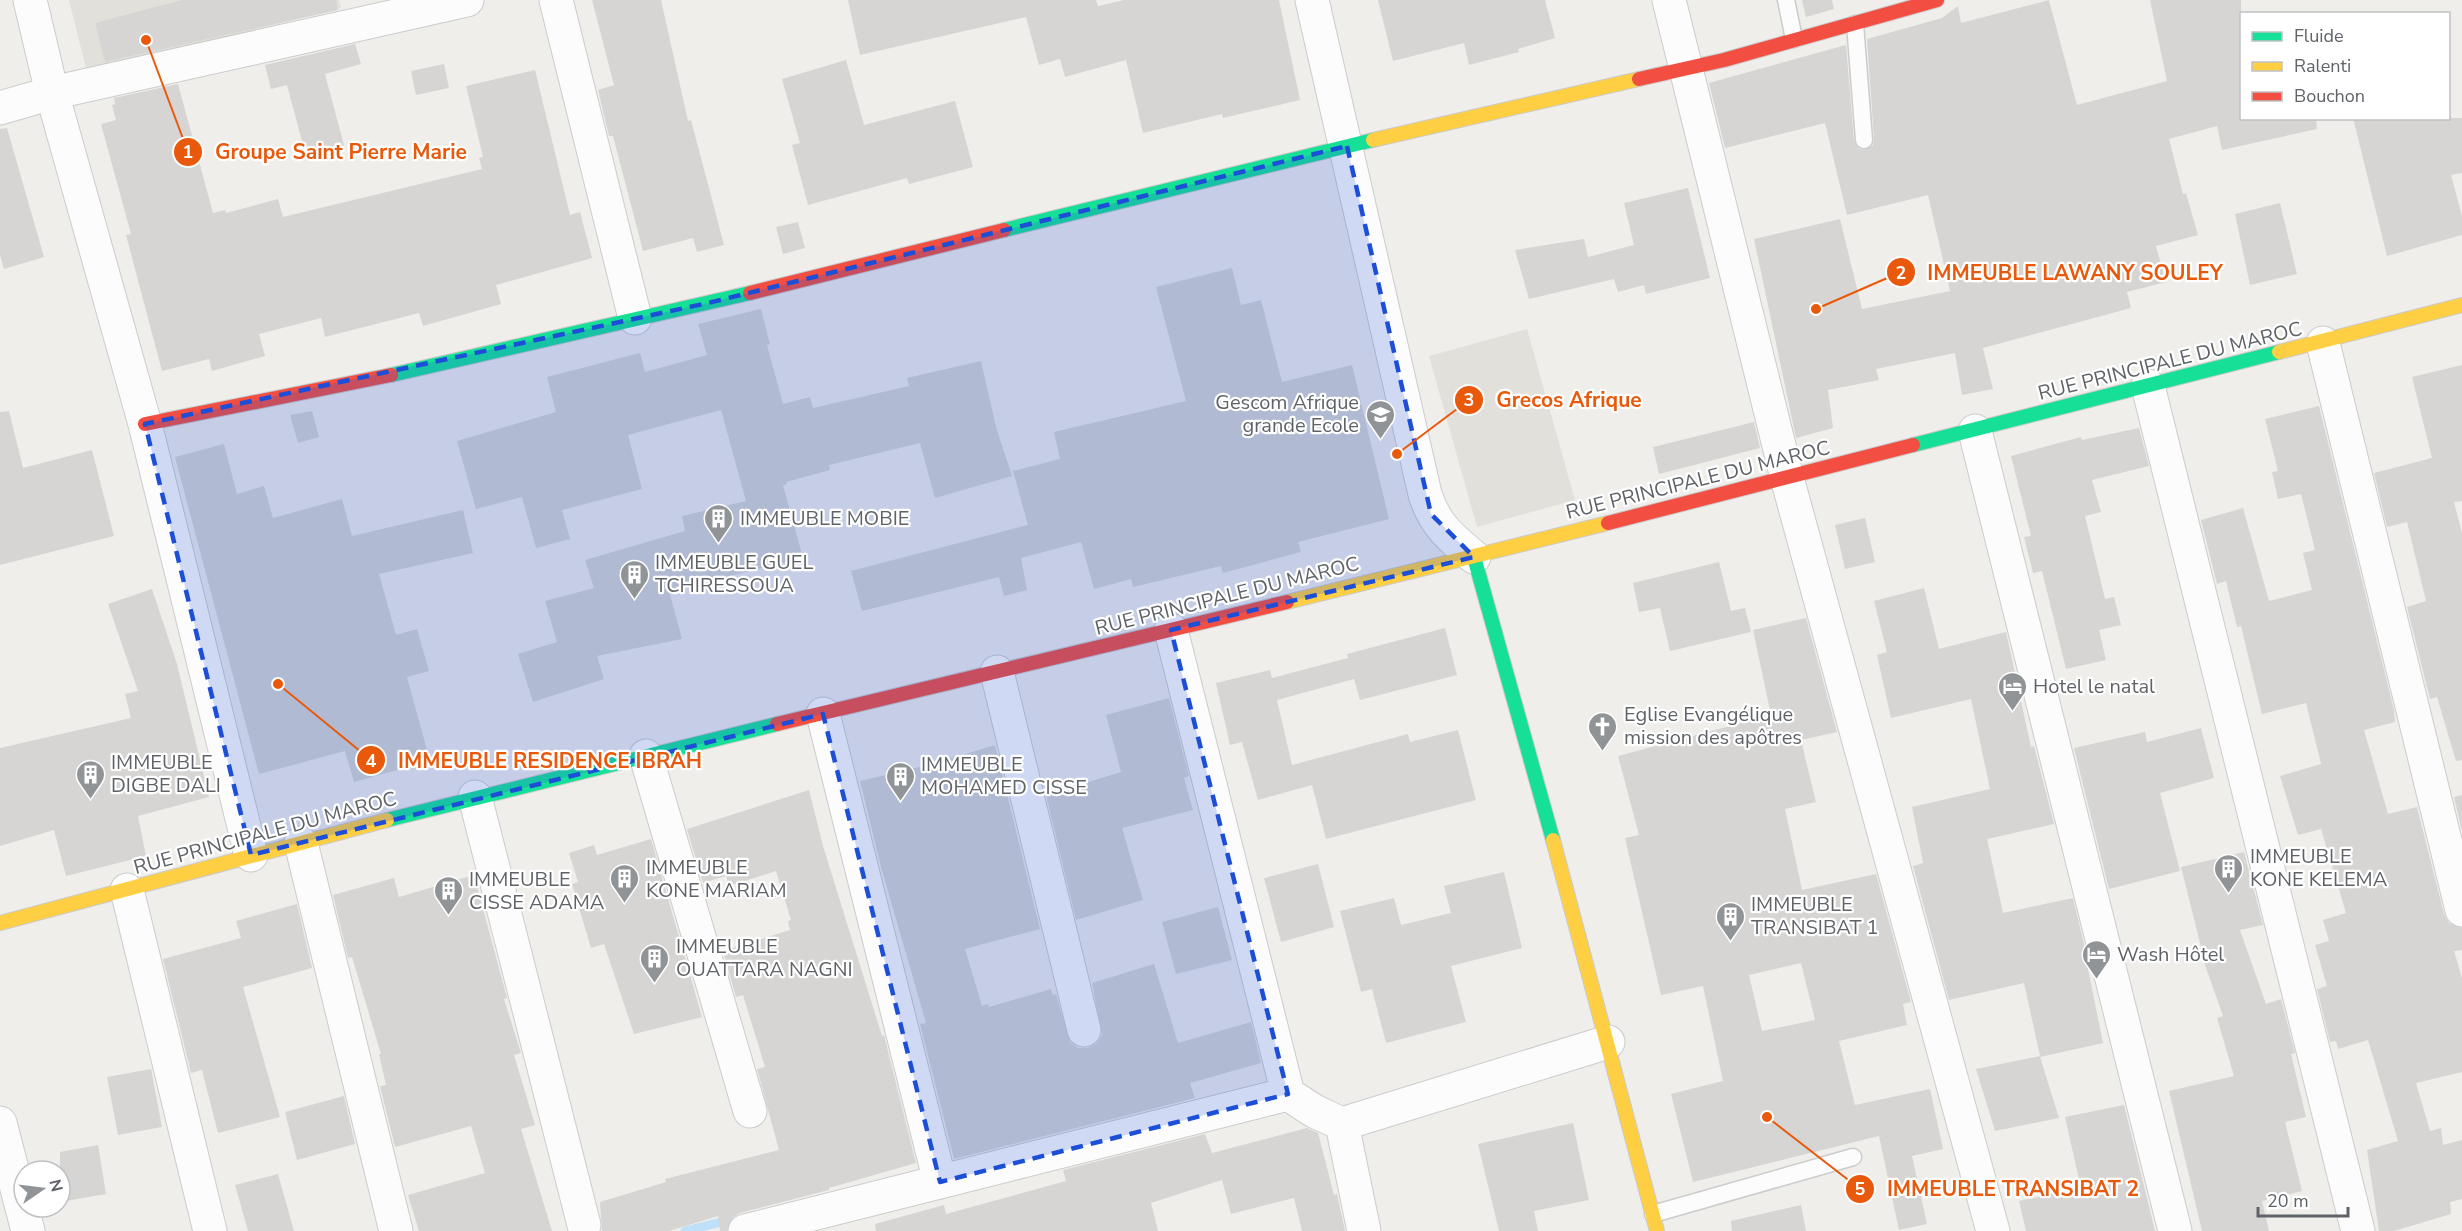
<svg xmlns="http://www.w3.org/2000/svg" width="2462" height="1231" font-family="'Nunito Sans',sans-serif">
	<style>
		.education { fill: #e2e0da }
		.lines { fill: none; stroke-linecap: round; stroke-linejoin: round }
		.stream { stroke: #bfe0f9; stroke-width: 9 }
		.building { fill: #d6d5d3; fill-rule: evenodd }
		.lane-casing { stroke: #cbcccc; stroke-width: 19 }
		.street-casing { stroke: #cbcccc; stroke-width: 35 }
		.fast-casing { stroke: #cacacb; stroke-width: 16 }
		.slow-casing { stroke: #cacacb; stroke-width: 16 }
		.jam-casing { stroke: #cacacb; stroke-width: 16 }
		.lane { stroke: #fdfcfc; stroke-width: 16 }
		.street { stroke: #fdfcfc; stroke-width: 33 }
		.fast { stroke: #16e098; stroke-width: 14 }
		.slow { stroke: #ffcf43; stroke-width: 14 }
		.jam { stroke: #f24e42; stroke-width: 14 }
		.marked { fill: #1d4ed8; fill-opacity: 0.2; stroke: #1d4ed8; stroke-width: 4.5; stroke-dasharray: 12 8; stroke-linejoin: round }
		.labels { text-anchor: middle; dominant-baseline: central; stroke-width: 4.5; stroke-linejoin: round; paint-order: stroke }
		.street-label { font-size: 20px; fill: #5f6368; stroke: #fff }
		.poi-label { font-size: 20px; fill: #5f6368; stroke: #fff; text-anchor: start }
		.leader { fill: none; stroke: #e8590c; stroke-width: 2 }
		.callout-dot { fill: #e8590c; stroke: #fff; stroke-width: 2 }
		.mark-label { font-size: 18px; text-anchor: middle; font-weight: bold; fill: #fff }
		.callout-label { font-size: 21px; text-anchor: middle; font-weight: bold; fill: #e8590c; stroke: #fff; stroke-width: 4.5; stroke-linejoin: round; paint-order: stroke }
	</style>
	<rect width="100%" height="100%" fill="#efeeea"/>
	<path class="education" d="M 69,0 L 339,0 L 341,8 L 87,72 Z
		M 1527,329 L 1575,500 L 1477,527 L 1429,356 Z"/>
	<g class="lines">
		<path class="stream" d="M 685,1231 L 729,1220"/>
	</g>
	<path class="building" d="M 182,0 L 336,0 L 338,10 L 105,62 L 95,23 Z
		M 592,0 L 661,0 L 688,121 L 691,120 L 724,245 L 697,252 L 693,238 L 643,251 L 613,136 L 609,136 L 598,90 L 614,85 Z
		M 848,0 L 1096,0 L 1098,6 L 1124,0 L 1279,0 L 1300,100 L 1223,118 L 1222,114 L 1143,133 L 1126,60 L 1065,77 L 1060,59 L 1039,65 L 1026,17 L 860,55 Z
		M 1378,0 L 1545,0 L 1555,38 L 1518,49 L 1519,52 L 1469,65 L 1464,43 L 1393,61 Z
		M 1802,0 L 1832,0 L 1834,9 L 1806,17 Z
		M 2049,0 L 2077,105 L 2167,81 L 2150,0 L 2241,0 L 2241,118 L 2316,118 L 2317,129 L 2222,150 L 2217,126 L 2169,139 L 2183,194 L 2186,193 L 2198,235 L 2156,246 L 2166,282 L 2127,292 L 2131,308 L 1983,348 L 1993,389 L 1962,395 L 1955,353 L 1876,369 L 1879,380 L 1828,390 L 1833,428 L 1796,438 L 1754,239 L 1840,219 L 1862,309 L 1950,291 L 1928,195 L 1847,215 L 1825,123 L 1725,148 L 1709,83 L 1846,45 L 1854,141 L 1859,149 L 1865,150 L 1873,145 L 1874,139 L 1867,39 L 1942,18 L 1958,6 L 1961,23 Z
		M 355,44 L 361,64 L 325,74 L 345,149 L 307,160 L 287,85 L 271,89 L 265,65 Z
		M 846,60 L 864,125 L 955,101 L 973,167 L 909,184 L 907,178 L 808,205 L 792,145 L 800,143 L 782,79 Z
		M 444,64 L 449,88 L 416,95 L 411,71 Z
		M 535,70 L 570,215 L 580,212 L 592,258 L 496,285 L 501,304 L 423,326 L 419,313 L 325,337 L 321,318 L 259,334 L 265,356 L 212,371 L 209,359 L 162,371 L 126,235 L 131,234 L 101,124 L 116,120 L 112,105 L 115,104 L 114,98 L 178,84 L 213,213 L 225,210 L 226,213 L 278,199 L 283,217 L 482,169 L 479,158 L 483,157 L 466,86 Z
		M 2353,118 L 2462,118 L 2462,173 L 2451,175 L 2462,216 L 2462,235 L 2387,256 Z
		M 7,128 L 44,257 L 4,269 L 0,255 L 0,129 Z
		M 1688,188 L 1710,278 L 1646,294 L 1644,285 L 1618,292 L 1614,279 L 1529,299 L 1515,250 L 1584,239 L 1588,257 L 1634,245 L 1624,203 Z
		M 2280,203 L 2297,274 L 2250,285 L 2235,214 Z
		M 798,222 L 805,248 L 783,254 L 776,227 Z
		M 1232,268 L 1241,305 L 1261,300 L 1282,382 L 1352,365 L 1389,519 L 1298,542 L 1301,552 L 1223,573 L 1221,566 L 1133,587 L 1131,579 L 1094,589 L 1081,542 L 1021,558 L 1027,590 L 1004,596 L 999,577 L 862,611 L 851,571 L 1028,525 L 1013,471 L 1060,459 L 1054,432 L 1186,401 L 1156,287 Z
		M 761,309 L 770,344 L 767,345 L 783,404 L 810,397 L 813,408 L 909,386 L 907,378 L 981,361 L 996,427 L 1012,476 L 935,498 L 920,443 L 829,465 L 830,470 L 786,482 L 787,484 L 783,485 L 803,558 L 669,591 L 682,639 L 597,656 L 604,679 L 533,702 L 518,654 L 557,642 L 545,601 L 594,588 L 585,560 L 685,531 L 682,516 L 746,501 L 721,410 L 628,435 L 642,489 L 562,510 L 570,539 L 536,548 L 522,497 L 476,509 L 457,441 L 556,412 L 547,377 L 640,353 L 645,372 L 707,355 L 698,324 Z
		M 2462,365 L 2462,501 L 2454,502 L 2462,533 L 2462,760 L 2456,761 L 2437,697 L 2430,699 L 2407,607 L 2426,601 L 2407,522 L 2387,527 L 2374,473 L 2432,458 L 2412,377 Z
		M 2319,406 L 2394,710 L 2395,722 L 2364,730 L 2388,814 L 2417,807 L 2444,914 L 2449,923 L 2462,928 L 2462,950 L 2454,951 L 2462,978 L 2462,1072 L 2416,1083 L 2430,1131 L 2441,1128 L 2443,1145 L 2462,1140 L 2462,1199 L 2450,1202 L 2451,1214 L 2394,1231 L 2379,1231 L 2367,1150 L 2398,1141 L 2368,1040 L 2338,1049 L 2336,1041 L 2330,1042 L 2317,989 L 2327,986 L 2315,945 L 2329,941 L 2323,920 L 2346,913 L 2321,829 L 2298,835 L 2280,776 L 2321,764 L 2306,703 L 2262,714 L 2241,626 L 2237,627 L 2226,581 L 2217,584 L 2201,520 L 2243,508 L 2269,601 L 2312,590 L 2303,553 L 2315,550 L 2301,494 L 2278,499 L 2272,472 L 2278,471 L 2265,419 Z
		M 9,411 L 23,468 L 92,450 L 114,536 L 0,565 L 0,412 Z
		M 312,411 L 319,437 L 298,443 L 290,415 Z
		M 1754,422 L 1760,448 L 1659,474 L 1653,447 Z
		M 2139,428 L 2149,466 L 2092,480 L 2101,512 L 2085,516 L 2105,599 L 2114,597 L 2121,625 L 2099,630 L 2106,660 L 2066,669 L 2042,571 L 2033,573 L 2024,537 L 2031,536 L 2011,456 L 2081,437 L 2082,440 Z
		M 224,444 L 237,494 L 264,486 L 273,518 L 342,499 L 352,536 L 463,510 L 473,553 L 379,574 L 396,635 L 417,629 L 429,671 L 407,677 L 430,761 L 354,782 L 345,751 L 259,774 L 175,457 Z
		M 1865,518 L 1875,562 L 1845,569 L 1835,525 Z
		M 1719,562 L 1731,611 L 1745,608 L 1751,632 L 1670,651 L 1660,608 L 1639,612 L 1633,583 Z
		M 1924,588 L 1939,649 L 2006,632 L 2031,747 L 2034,746 L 2054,824 L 1987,839 L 2003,913 L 2073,898 L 2090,969 L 2088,969 L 2103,1043 L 2040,1057 L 2059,1118 L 1995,1131 L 1976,1069 L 2040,1056 L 2024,983 L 1949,1000 L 1913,866 L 1923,863 L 1912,807 L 1990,789 L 1971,699 L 1891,718 L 1877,655 L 1887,652 L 1874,601 Z
		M 152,589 L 177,664 L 209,797 L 138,816 L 146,856 L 66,876 L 54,830 L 0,846 L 0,748 L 131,718 L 125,694 L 138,691 L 108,604 Z
		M 1806,618 L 1837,732 L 1801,740 L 1816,802 L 1785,809 L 1802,890 L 1876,874 L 1911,1002 L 1903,1004 L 1907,1025 L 1839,1041 L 1855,1105 L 1930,1089 L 1943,1149 L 1912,1156 L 1927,1224 L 1899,1230 L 1879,1136 L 1693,1182 L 1671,1094 L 1723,1081 L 1703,986 L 1661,995 L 1625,838 L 1639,835 L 1618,756 L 1771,715 L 1753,630 ZM 1801,963 L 1815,1020 L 1762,1031 L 1749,975 Z
		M 1445,628 L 1457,675 L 1360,700 L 1354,679 L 1277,700 L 1292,765 L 1408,734 L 1410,742 L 1458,730 L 1476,800 L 1326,839 L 1312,785 L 1258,800 L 1242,742 L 1230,745 L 1216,683 L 1270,670 L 1272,678 L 1348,658 L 1347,654 Z
		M 1169,698 L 1189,776 L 1184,778 L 1193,810 L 1122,828 L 1143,900 L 1076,920 L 1046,795 L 1121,772 L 1106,715 Z
		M 2201,728 L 2214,778 L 2160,793 L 2180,871 L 2109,889 L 2074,748 L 2145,732 L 2147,742 Z
		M 995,745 L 1040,929 L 965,949 L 982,1006 L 988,1004 L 989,1007 L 1051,989 L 1053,995 L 1056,994 L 1070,1042 L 1078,1048 L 1088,1048 L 1096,1044 L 1102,1035 L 1092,983 L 1154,964 L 1178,1043 L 1251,1022 L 1261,1063 L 1190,1083 L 1195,1098 L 954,1159 L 920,1024 L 926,1023 L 881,867 L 860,781 L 936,763 Z
		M 809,790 L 823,846 L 882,1036 L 884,1035 L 916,1163 L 829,1188 L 829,1190 L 740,1213 L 732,1218 L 727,1231 L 720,1231 L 718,1216 L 669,1231 L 602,1231 L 600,1202 L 666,1182 L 665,1179 L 779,1150 L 757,1069 L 765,1067 L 743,995 L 736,997 L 723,951 L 790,930 L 788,921 L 791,920 L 776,871 L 729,886 L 726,876 L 703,883 L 687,829 Z
		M 2462,795 L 2462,831 L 2454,797 Z
		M 651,839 L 702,1017 L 634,1034 L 604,944 L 591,948 L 572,884 L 578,882 L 569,853 L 594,845 L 597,855 Z
		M 2244,852 L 2263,925 L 2240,930 L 2266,1004 L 2281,999 L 2295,1053 L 2291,1054 L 2306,1117 L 2285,1122 L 2302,1191 L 2262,1201 L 2269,1231 L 2202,1231 L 2169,1091 L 2234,1076 L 2217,1018 L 2223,1016 L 2199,948 L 2201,947 L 2181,867 Z
		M 1318,864 L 1334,927 L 1281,942 L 1264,878 Z
		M 1504,872 L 1522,948 L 1451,966 L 1466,1022 L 1386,1043 L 1372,989 L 1361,992 L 1340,911 L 1394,898 L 1401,925 L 1451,913 L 1444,886 Z
		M 474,875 L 507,998 L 504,999 L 521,1053 L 514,1055 L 535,1125 L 521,1129 L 552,1231 L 419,1231 L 408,1195 L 485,1173 L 471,1126 L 395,1147 L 380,1086 L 386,1085 L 379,1054 L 381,1054 L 352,957 L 348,958 L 333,895 L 394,878 L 399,897 Z
		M 297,904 L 312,968 L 243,987 L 280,1117 L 218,1133 L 202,1070 L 191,1073 L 163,959 L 241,938 L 236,921 Z
		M 1218,907 L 1232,960 L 1176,974 L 1162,922 Z
		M 151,1069 L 162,1127 L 118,1135 L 107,1077 Z
		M 344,1096 L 355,1144 L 297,1160 L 285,1112 Z
		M 2124,1105 L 2155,1231 L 2026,1231 L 2019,1201 L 2081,1188 L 2065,1117 Z
		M 1573,1123 L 1589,1200 L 1534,1211 L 1538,1231 L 1499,1231 L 1478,1144 Z
		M 1307,1128 L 1318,1133 L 1334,1195 L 1337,1194 L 1345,1231 L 1302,1231 L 1294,1198 L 1231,1214 L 1222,1180 L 1151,1203 L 1158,1231 L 876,1231 L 875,1224 L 944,1205 L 946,1214 L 1066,1181 L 1063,1170 L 1205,1134 L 1212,1153 Z
		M 98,1145 L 106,1194 L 60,1202 L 60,1152 Z
		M 278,1174 L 294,1231 L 248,1231 L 235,1185 Z
		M 1801,1205 L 1806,1231 L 1732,1231 L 1731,1221 Z"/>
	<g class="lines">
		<defs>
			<path id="lane" d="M 1786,0 L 1794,39
				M 1855,24 L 1864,140
				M 1653,1214 L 1853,1157"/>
			<path id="street" d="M 30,0 L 52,93 L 145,424 L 251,855
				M 556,0 L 635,318
				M 1312,0 L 1425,494 C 1434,524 1451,538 1474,557
				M 1669,0 L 1787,478 L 1993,1231
				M 0,108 L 52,93 L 467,0
				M 2323,343 L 2462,910
				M 2148,386 L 2358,1231
				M 1975,431 L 2175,1231
				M 1171,630 L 1288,1094
				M 997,672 L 1084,1030
				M 823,714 L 940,1182
				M 646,756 L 750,1111
				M 475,797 L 584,1225
				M 301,843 L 396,1231
				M 127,890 L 210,1231
				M 0,1123 L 28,1231
				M 1342,1124 L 1608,1042
				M 745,1231 L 1288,1094 L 1314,1111 L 1342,1124 L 1364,1231"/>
			<path id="fast" d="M 1004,230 L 1373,140
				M 391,375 L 750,293
				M 1913,445 L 2279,352
				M 1474,557 L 1553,840
				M 387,820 L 777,724"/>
			<path id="slow" d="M 1373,140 L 1639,79
				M 2279,352 L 2462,305
				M 1287,602 L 1608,523
				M 1553,840 L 1657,1231
				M 0,923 L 387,820"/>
			<path id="jam" d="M 1639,79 L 1724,60 L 1937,0
				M 750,293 L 1004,230
				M 145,424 L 391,375
				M 1608,523 L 1913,445
				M 777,724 L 1287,602"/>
		</defs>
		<use href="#lane" class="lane-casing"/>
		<use href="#street" class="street-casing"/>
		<use href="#fast" class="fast-casing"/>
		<use href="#slow" class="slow-casing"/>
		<use href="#jam" class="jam-casing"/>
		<use href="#lane" class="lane"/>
		<use href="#street" class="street"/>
		<use href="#fast" class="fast"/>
		<use href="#slow" class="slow"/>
		<use href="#jam" class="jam"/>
	</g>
	<path class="marked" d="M 1347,146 L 1431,514 L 1474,557 L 1171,630 L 1288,1094 L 940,1182 L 823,714 L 251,855 L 145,424 L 708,303 Z"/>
	<defs>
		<symbol id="university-pin" viewBox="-11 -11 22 30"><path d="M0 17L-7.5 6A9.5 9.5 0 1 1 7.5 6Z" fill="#919496" stroke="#fff"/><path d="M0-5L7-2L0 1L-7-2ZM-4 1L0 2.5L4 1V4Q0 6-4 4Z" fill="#fff"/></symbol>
		<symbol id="building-pin" viewBox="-11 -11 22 30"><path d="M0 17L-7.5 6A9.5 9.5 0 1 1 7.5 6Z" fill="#919496" stroke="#fff"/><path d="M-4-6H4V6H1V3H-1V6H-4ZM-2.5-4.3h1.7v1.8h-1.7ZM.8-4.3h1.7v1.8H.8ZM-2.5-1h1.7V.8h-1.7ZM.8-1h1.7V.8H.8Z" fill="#fff"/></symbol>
		<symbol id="hotel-pin" viewBox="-11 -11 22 30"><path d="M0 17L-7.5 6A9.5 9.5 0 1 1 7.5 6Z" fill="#919496" stroke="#fff"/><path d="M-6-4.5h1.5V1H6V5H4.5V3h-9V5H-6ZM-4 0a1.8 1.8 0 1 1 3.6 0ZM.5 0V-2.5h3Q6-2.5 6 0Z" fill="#fff"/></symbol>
		<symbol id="church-pin" viewBox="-11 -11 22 30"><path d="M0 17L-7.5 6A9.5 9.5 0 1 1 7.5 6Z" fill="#919496" stroke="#fff"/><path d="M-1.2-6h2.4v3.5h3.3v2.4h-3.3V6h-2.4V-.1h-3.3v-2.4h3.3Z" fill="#fff"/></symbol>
	</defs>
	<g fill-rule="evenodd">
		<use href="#university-pin" x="1364" y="398" width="33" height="45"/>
		<use href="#building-pin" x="702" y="502" width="33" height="45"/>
		<use href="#building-pin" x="618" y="558" width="33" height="45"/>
		<use href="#hotel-pin" x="1996" y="670" width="33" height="45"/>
		<use href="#church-pin" x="1586" y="710" width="33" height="45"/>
		<use href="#building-pin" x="74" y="758" width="33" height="45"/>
		<use href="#building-pin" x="884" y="760" width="33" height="45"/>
		<use href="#building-pin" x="2212" y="852" width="33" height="45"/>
		<use href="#building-pin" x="608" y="862" width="33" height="45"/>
		<use href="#building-pin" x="432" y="874" width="33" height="45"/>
		<use href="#building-pin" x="1714" y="900" width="33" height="45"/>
		<use href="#hotel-pin" x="2080" y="938" width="33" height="45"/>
		<use href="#building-pin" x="638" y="942" width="33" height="45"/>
	</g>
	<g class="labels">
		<g class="street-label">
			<text transform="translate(2170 361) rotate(-14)">RUE PRINCIPALE DU MAROC</text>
			<text transform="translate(1698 480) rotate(-14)">RUE PRINCIPALE DU MAROC</text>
			<text transform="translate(1227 596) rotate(-14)">RUE PRINCIPALE DU MAROC</text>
			<text transform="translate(265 833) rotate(-15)">RUE PRINCIPALE DU MAROC</text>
		</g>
		<g class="poi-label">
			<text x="1359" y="402" text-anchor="end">Gescom Afrique<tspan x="1359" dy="23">grande Ecole</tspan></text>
			<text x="740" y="518">IMMEUBLE MOBIE</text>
			<text x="655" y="562">IMMEUBLE GUEL<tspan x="655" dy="23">TCHIRESSOUA</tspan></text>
			<text x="2033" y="686">Hotel le natal</text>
			<text x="1624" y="714">Eglise Evangélique<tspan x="1624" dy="23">mission des apôtres</tspan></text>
			<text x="111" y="762">IMMEUBLE<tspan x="111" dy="23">DIGBE DALI</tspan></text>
			<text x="921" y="764">IMMEUBLE<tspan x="921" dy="23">MOHAMED CISSE</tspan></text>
			<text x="2250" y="856">IMMEUBLE<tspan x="2250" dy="23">KONE KELEMA</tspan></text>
			<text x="646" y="867">IMMEUBLE<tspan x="646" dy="23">KONE MARIAM</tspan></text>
			<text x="469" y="879">IMMEUBLE<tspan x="469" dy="23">CISSE ADAMA</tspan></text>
			<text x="1751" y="904">IMMEUBLE<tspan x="1751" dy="23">TRANSIBAT 1</tspan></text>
			<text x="676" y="946">IMMEUBLE<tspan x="676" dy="23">OUATTARA NAGNI</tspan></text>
			<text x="2117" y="954">Wash Hôtel</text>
		</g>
	</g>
	<path class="leader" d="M146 40L188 152M1816 309L1901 272M1397 454L1469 400M278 684L371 760M1767 1117L1860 1189"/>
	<g class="callout-dot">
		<circle cx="146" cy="40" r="6"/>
		<circle cx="1816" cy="309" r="6"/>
		<circle cx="1397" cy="454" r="6"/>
		<circle cx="278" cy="684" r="6"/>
		<circle cx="1767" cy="1117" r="6"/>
		<circle cx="188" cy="152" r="15"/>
		<circle cx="1901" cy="272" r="15"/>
		<circle cx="1469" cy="400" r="15"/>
		<circle cx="371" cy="760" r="15"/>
		<circle cx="1860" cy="1189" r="15"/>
	</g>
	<g class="mark-label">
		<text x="188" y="158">1</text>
		<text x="1901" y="279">2</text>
		<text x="1469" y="406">3</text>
		<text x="371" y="767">4</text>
		<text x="1860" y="1195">5</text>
	</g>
	<g class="callout-label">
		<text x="341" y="159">Groupe Saint Pierre Marie</text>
		<text x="2075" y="280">IMMEUBLE LAWANY SOULEY</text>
		<text x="1569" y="407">Grecos Afrique</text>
		<text x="550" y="768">IMMEUBLE RESIDENCE IBRAH</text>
		<text x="2013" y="1196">IMMEUBLE TRANSIBAT 2</text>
	</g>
	<rect x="2240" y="12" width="210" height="108" fill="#ffffff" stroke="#bfc1c3" stroke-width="1.5"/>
	<rect x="2252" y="32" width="30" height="9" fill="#16e098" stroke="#bfc1c3" stroke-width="1.5"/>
	<text x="2294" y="42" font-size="18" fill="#5f6368">Fluide</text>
	<rect x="2252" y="62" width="30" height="9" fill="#ffcf43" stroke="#bfc1c3" stroke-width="1.5"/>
	<text x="2294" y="72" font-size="18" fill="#5f6368">Ralenti</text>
	<rect x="2252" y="92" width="30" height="9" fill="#f24e42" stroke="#bfc1c3" stroke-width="1.5"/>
	<text x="2294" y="102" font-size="18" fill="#5f6368">Bouchon</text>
	<g transform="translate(42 1189) rotate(76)"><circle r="28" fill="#ffffff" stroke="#bfc1c3" stroke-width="1.5"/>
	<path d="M0-4.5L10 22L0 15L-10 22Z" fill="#919496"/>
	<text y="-9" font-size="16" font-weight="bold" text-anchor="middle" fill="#5f6368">N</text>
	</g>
	<path d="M2258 1207v9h90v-9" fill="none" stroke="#5f6368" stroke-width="3"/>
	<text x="2267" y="1207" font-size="18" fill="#5f6368" stroke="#ffffff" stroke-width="4.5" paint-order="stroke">20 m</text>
</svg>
